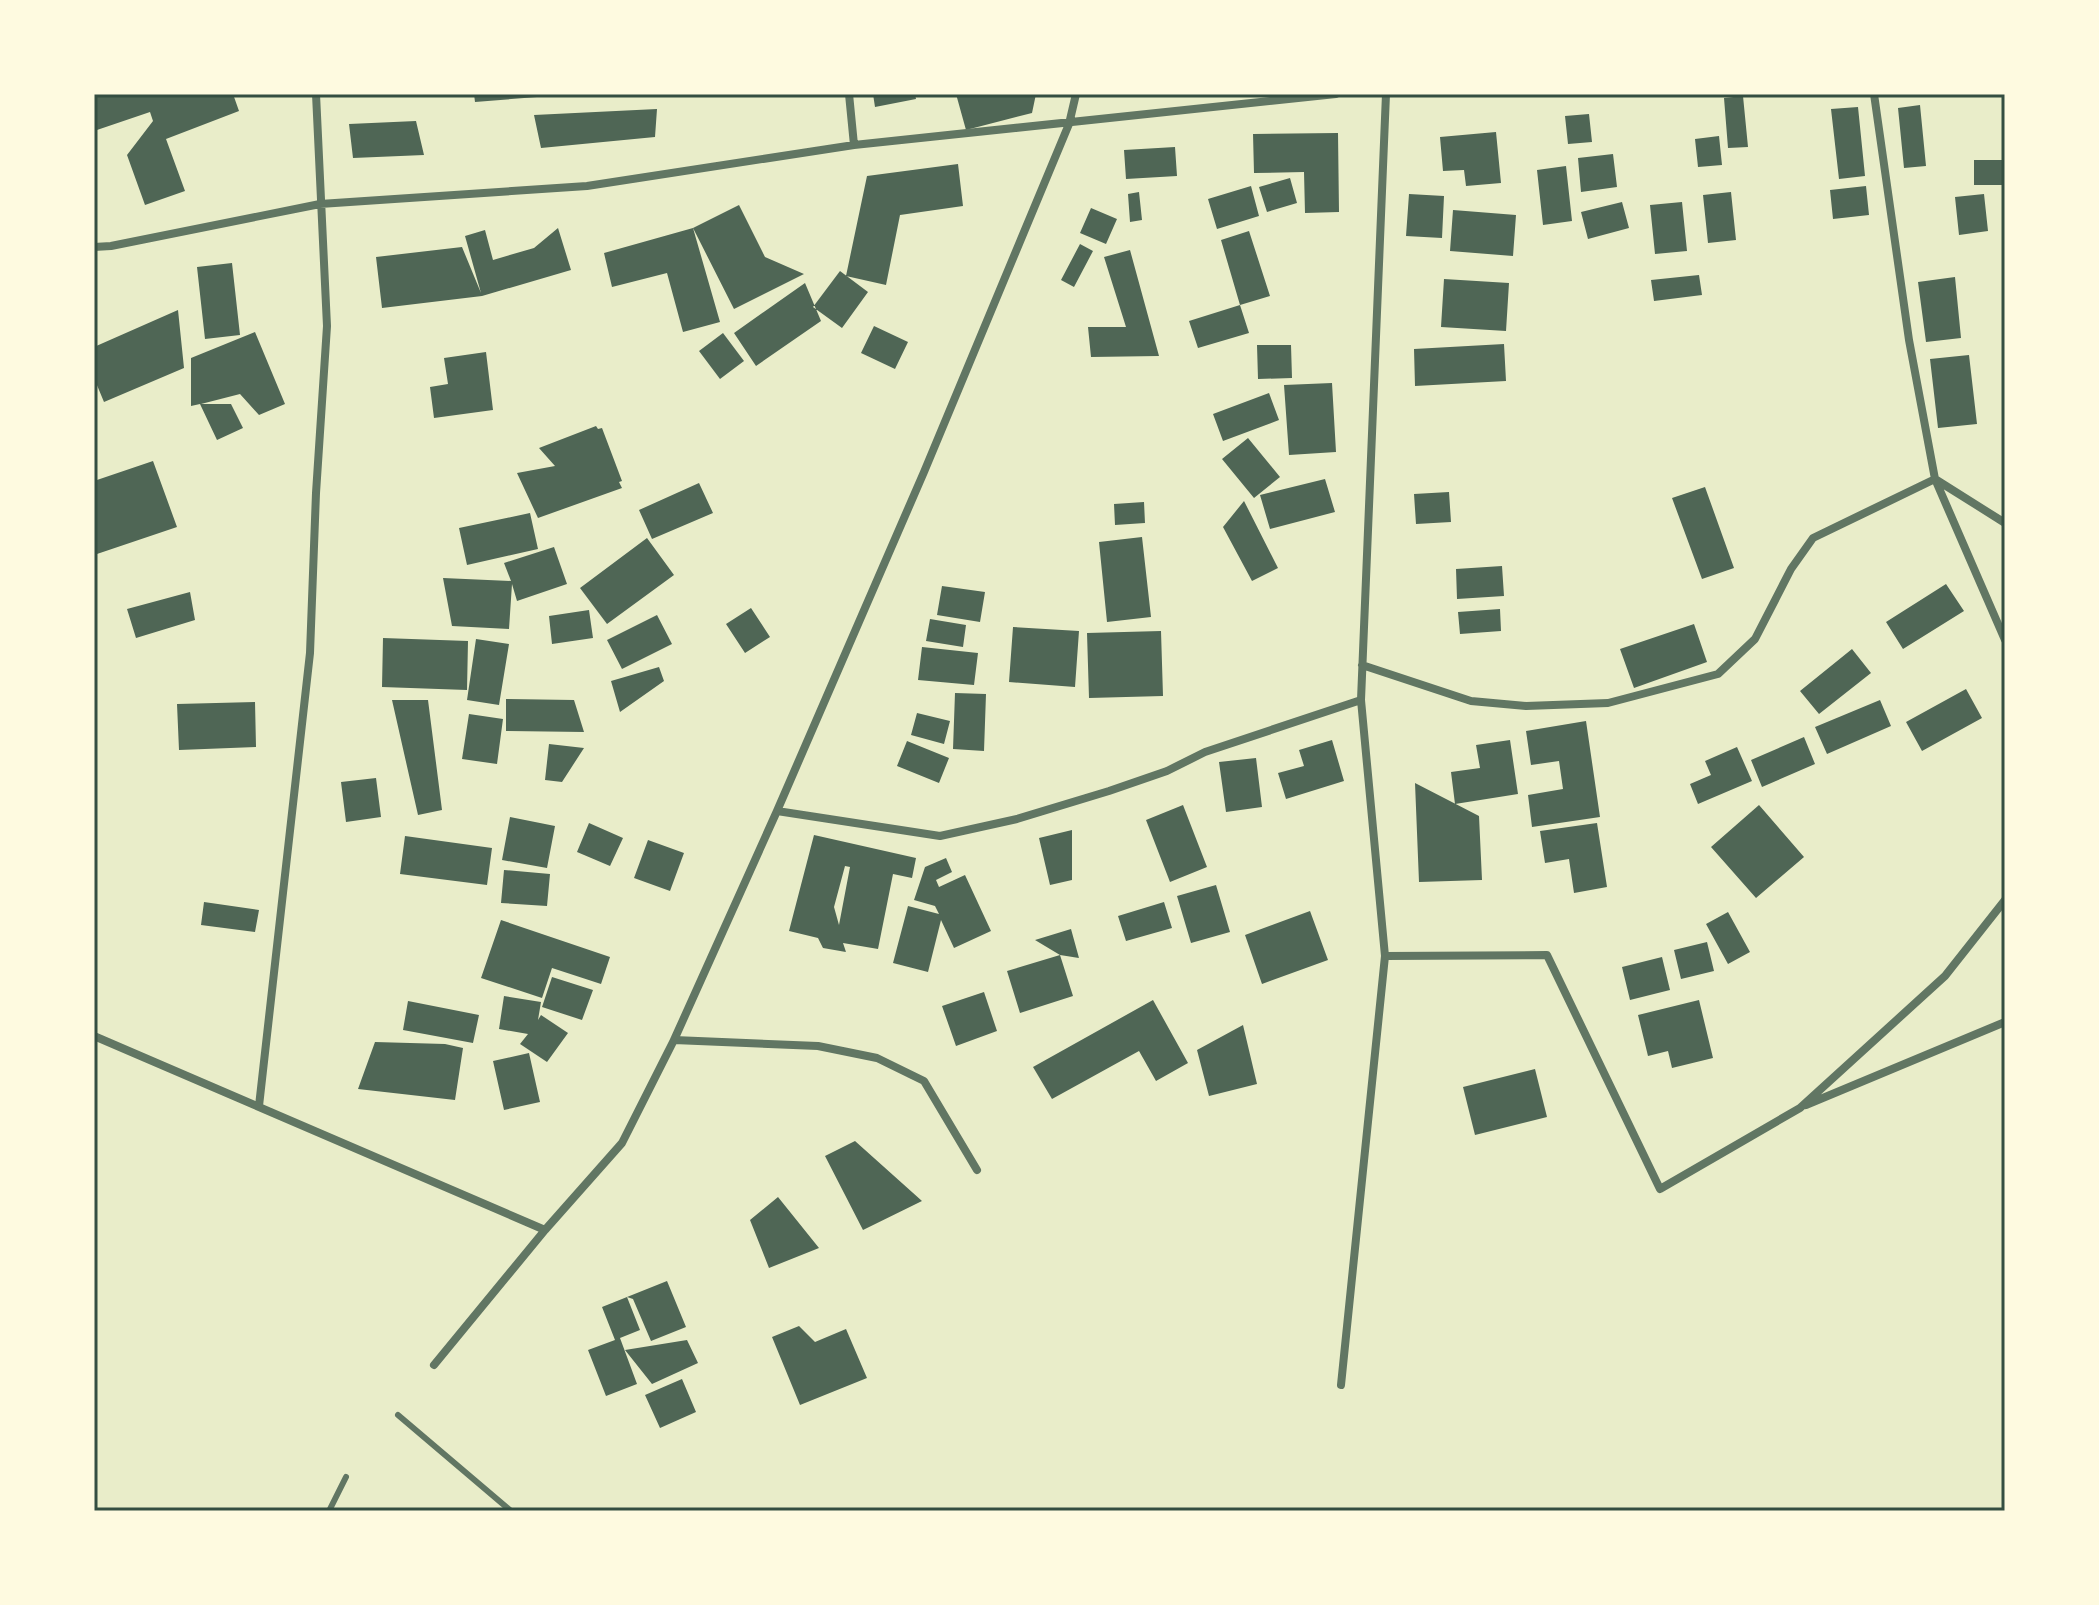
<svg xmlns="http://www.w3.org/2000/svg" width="2099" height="1605" font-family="Lato,sans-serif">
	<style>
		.building { fill: #4f6655; fill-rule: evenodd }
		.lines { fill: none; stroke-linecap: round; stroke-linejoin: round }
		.service { stroke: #617663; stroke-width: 6 }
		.minor { stroke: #617663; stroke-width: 8 }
		.neatline { fill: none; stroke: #344e41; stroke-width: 3 }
	</style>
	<rect width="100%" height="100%" fill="#e9edc9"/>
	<path class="building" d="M 94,94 L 233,94 L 239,111 L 166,139 L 185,191 L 145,205 L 127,155 L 153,121 L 150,112 L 94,131 Z
		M 474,94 L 536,94 L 537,97 L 475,102 Z
		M 873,94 L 915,94 L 916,99 L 875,107 Z
		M 956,94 L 1036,94 L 1032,113 L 966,130 Z
		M 1743,96 L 1748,147 L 1728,148 L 1724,98 Z
		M 1920,105 L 1926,166 L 1904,168 L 1898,108 Z
		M 1858,107 L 1865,176 L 1839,179 L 1831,109 Z
		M 657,109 L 655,137 L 541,148 L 534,115 Z
		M 1589,114 L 1592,142 L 1568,144 L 1565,116 Z
		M 416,121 L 424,155 L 353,158 L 349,124 Z
		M 1496,132 L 1501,183 L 1466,186 L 1464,170 L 1443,171 L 1440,137 Z
		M 1338,133 L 1339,212 L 1305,213 L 1304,172 L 1254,173 L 1253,134 Z
		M 1719,136 L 1722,165 L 1698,167 L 1695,139 Z
		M 1175,147 L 1177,176 L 1126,179 L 1124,150 Z
		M 1613,154 L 1617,187 L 1581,192 L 1578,158 Z
		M 1974,160 L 2005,160 L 2005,185 L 1974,185 Z
		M 958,164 L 963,206 L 900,215 L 886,285 L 846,276 L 867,176 Z
		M 1566,166 L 1572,221 L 1543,225 L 1537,170 Z
		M 1290,178 L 1297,203 L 1267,212 L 1259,187 Z
		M 1251,186 L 1259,216 L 1217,229 L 1208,199 Z
		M 1866,186 L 1869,215 L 1833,219 L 1830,190 Z
		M 1139,192 L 1142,220 L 1130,222 L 1128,194 Z
		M 1731,192 L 1736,240 L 1708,243 L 1703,195 Z
		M 1409,194 L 1444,196 L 1442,238 L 1406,236 Z
		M 1984,194 L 1988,231 L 1959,235 L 1955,197 Z
		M 1622,202 L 1629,228 L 1588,239 L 1581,212 Z
		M 1682,202 L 1687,251 L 1655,254 L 1650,205 Z
		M 739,205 L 765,257 L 804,274 L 734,309 L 693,228 Z
		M 1091,208 L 1117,219 L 1106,244 L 1080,233 Z
		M 1453,210 L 1516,215 L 1513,256 L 1450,251 Z
		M 558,228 L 571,270 L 482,296 L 382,308 L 376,257 L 462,247 L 481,293 L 465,236 L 485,230 L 493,260 L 534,248 Z
		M 693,228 L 720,322 L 683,332 L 667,273 L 612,287 L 604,253 Z
		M 1249,231 L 1270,296 L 1240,305 L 1221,240 Z
		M 1080,244 L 1093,251 L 1074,287 L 1061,280 Z
		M 1130,250 L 1159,356 L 1091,357 L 1088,327 L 1126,327 L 1104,257 Z
		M 232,263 L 240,335 L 205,339 L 197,267 Z
		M 840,271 L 868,292 L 842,328 L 813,307 Z
		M 1699,275 L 1702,295 L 1654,301 L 1651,280 Z
		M 1955,277 L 1961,338 L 1926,342 L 1918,282 Z
		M 1444,279 L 1509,283 L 1506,331 L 1441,327 Z
		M 805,283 L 821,321 L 756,366 L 734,333 Z
		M 1240,305 L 1249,333 L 1198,348 L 1189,321 Z
		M 178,310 L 184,368 L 104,402 L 94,378 L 94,347 Z
		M 874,326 L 908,342 L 895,369 L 861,353 Z
		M 255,332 L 285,404 L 259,415 L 240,394 L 201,404 L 231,404 L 243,428 L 217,440 L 200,404 L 191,406 L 191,358 Z
		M 723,333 L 744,361 L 720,379 L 699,351 Z
		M 1504,344 L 1506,381 L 1415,386 L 1414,349 Z
		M 1257,345 L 1291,345 L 1292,378 L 1258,379 Z
		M 486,352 L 493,410 L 434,418 L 430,387 L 448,384 L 444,358 Z
		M 1969,355 L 1977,424 L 1938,428 L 1930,359 Z
		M 1332,383 L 1336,452 L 1289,455 L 1284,385 Z
		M 1269,393 L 1279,420 L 1223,441 L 1213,414 Z
		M 596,426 L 598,429 L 602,428 L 622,481 L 619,482 L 622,488 L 538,518 L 517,473 L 555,466 L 539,448 Z
		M 1248,438 L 1280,477 L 1254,498 L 1222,459 Z
		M 153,461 L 177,527 L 94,555 L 94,481 Z
		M 1325,479 L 1335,512 L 1270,529 L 1260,495 Z
		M 699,483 L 713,513 L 652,539 L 639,510 Z
		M 1705,487 L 1734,568 L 1702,579 L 1672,498 Z
		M 1449,492 L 1451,522 L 1416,524 L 1414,494 Z
		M 1244,501 L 1278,568 L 1252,581 L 1223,527 Z
		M 1144,502 L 1145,523 L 1115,525 L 1114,504 Z
		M 530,513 L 538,549 L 467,565 L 459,528 Z
		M 1142,537 L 1151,617 L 1107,622 L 1099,542 Z
		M 647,538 L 674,575 L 607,624 L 580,588 Z
		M 554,547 L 567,584 L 517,601 L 512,584 L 509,629 L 452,626 L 443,578 L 511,581 L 504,563 Z
		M 1502,566 L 1504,596 L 1457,599 L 1456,569 Z
		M 1946,584 L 1964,611 L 1903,649 L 1886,622 Z
		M 942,586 L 985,592 L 980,622 L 937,615 Z
		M 190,592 L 195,620 L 136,638 L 127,609 Z
		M 751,608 L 770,637 L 745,653 L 726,624 Z
		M 1500,609 L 1501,631 L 1460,634 L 1458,612 Z
		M 589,610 L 593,638 L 552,644 L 549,616 Z
		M 657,615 L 672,644 L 622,669 L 607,640 Z
		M 930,619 L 966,625 L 963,647 L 926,641 Z
		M 1694,624 L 1707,662 L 1634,688 L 1620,649 Z
		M 1013,627 L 1079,631 L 1075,687 L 1009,682 Z
		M 1161,631 L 1163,696 L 1089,698 L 1087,633 Z
		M 383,638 L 468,641 L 467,690 L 382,687 Z
		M 476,639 L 509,644 L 499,705 L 467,700 Z
		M 922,647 L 978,653 L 974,685 L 918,680 Z
		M 1852,649 L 1871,673 L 1819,714 L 1800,691 Z
		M 659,667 L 664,681 L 620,712 L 611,681 Z
		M 1966,689 L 1982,718 L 1922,751 L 1906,722 Z
		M 955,693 L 986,694 L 984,751 L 953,749 Z
		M 506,699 L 574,700 L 584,732 L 506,731 Z
		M 392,700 L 428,700 L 442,810 L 418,815 Z
		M 1880,700 L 1891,726 L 1827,754 L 1815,727 Z
		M 255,702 L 256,747 L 179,750 L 177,704 Z
		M 917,713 L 950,721 L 944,744 L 911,735 Z
		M 469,714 L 503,719 L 497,764 L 462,759 Z
		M 1586,721 L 1600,817 L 1532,827 L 1528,795 L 1563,789 L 1559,761 L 1531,765 L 1526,731 Z
		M 1804,737 L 1815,764 L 1762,787 L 1751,760 Z
		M 1332,740 L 1344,781 L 1286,799 L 1278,773 L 1304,766 L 1299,750 Z
		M 1510,740 L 1518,794 L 1455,804 L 1451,772 L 1480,768 L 1476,745 Z
		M 907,741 L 949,758 L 939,783 L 897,766 Z
		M 549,744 L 584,748 L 562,782 L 545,780 Z
		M 1737,747 L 1752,781 L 1698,804 L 1690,784 L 1711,775 L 1705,761 Z
		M 1256,758 L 1262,807 L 1226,812 L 1219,762 Z
		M 376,778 L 381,817 L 346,822 L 341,782 Z
		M 1415,783 L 1479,816 L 1482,880 L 1419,882 Z
		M 1183,805 L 1207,867 L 1170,882 L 1146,820 Z
		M 1759,805 L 1804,857 L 1756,898 L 1711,847 Z
		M 510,817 L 555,826 L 547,868 L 502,860 Z
		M 589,823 L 623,838 L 610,866 L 577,852 Z
		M 1597,823 L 1607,887 L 1574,893 L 1569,859 L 1545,863 L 1540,831 Z
		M 1072,830 L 1072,880 L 1050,885 L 1039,838 Z
		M 814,835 L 916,858 L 912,878 L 893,874 L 878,949 L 843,943 L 846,952 L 823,948 L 818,938 L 789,931 ZM 845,866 L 850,867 L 839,925 L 834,907 Z
		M 405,836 L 492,848 L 487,885 L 400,874 Z
		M 648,840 L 684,853 L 670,891 L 634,878 Z
		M 946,858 L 952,872 L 936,880 L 939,887 L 965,875 L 991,931 L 954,948 L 941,920 L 928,972 L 893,963 L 908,906 L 939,914 L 935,906 L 914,900 L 925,867 Z
		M 504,870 L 550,874 L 547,906 L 501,903 Z
		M 1216,885 L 1230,932 L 1191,943 L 1177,896 Z
		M 204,902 L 259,910 L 255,932 L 201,925 Z
		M 1164,902 L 1172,928 L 1126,941 L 1118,916 Z
		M 1310,911 L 1328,960 L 1262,984 L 1245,935 Z
		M 1728,912 L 1750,952 L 1728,964 L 1706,924 Z
		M 501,920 L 610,957 L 601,984 L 552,968 L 542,998 L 481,978 Z
		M 1071,929 L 1079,958 L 1060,955 L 1035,940 Z
		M 1707,942 L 1714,971 L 1681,979 L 1674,950 Z
		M 1060,955 L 1073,996 L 1020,1013 L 1007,971 Z
		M 1662,957 L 1670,990 L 1630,1000 L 1622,967 Z
		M 552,977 L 593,990 L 582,1020 L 542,1007 Z
		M 984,992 L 997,1031 L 956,1046 L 942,1006 Z
		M 504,996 L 541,1002 L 538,1020 L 541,1015 L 568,1033 L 547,1062 L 520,1044 L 528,1034 L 499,1029 Z
		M 1153,1000 L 1188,1063 L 1156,1081 L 1139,1051 L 1052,1099 L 1033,1067 Z
		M 1699,1000 L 1713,1058 L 1672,1068 L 1668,1051 L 1648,1056 L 1638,1015 Z
		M 408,1001 L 479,1015 L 473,1043 L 403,1030 Z
		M 1243,1025 L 1257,1084 L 1209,1096 L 1197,1050 Z
		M 375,1042 L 445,1044 L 463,1048 L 455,1100 L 358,1089 Z
		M 529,1053 L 540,1102 L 504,1110 L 493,1061 Z
		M 1535,1069 L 1547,1117 L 1475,1135 L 1463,1087 Z
		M 855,1141 L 922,1201 L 863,1230 L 825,1156 Z
		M 778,1197 L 819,1248 L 769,1268 L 750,1220 Z
		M 667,1281 L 686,1327 L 651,1341 L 633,1299 L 627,1297 Z
		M 627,1297 L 640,1330 L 620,1338 L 637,1384 L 606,1396 L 588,1350 L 615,1340 L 602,1307 Z
		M 799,1326 L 815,1342 L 846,1329 L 867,1378 L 800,1405 L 772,1337 Z
		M 687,1340 L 698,1363 L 652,1384 L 625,1350 Z
		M 682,1379 L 696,1412 L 660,1428 L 645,1395 Z"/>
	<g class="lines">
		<path class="service" d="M 398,1415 L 511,1511
			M 329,1511 L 346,1477"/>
		<path class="minor" d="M 849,94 L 854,145
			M 1386,94 L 1361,700 L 1385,956 L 1547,955 L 1660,1189 L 1800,1108 L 1945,976 L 2005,900
			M 1874,94 L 1909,340 L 1935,479 L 2005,640
			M 94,247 L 111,246 L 320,204 L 587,186 L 854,145 L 1336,94
			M 1362,665 L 1471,701 L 1526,706 L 1608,703 L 1718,674 L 1755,639 L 1791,569 L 1813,538 L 1935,479 L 2005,523
			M 777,811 L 940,836 L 1017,819 L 1109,791 L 1167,771 L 1205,752 L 1361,700
			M 94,1036 L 545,1230
			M 674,1040 L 818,1046 L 877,1058 L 924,1081 L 977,1170
			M 1806,1105 L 2005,1022
			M 259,1106 L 310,653 L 316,493 L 327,326 L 316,94
			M 434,1365 L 545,1230 L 622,1143 L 674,1040 L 777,811 L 924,472 L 1069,124 L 1076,94
			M 1341,1385 L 1385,956"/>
	</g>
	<rect width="2099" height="1605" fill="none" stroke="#fefae0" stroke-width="192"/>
	<rect x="96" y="96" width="1907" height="1413" class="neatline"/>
</svg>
